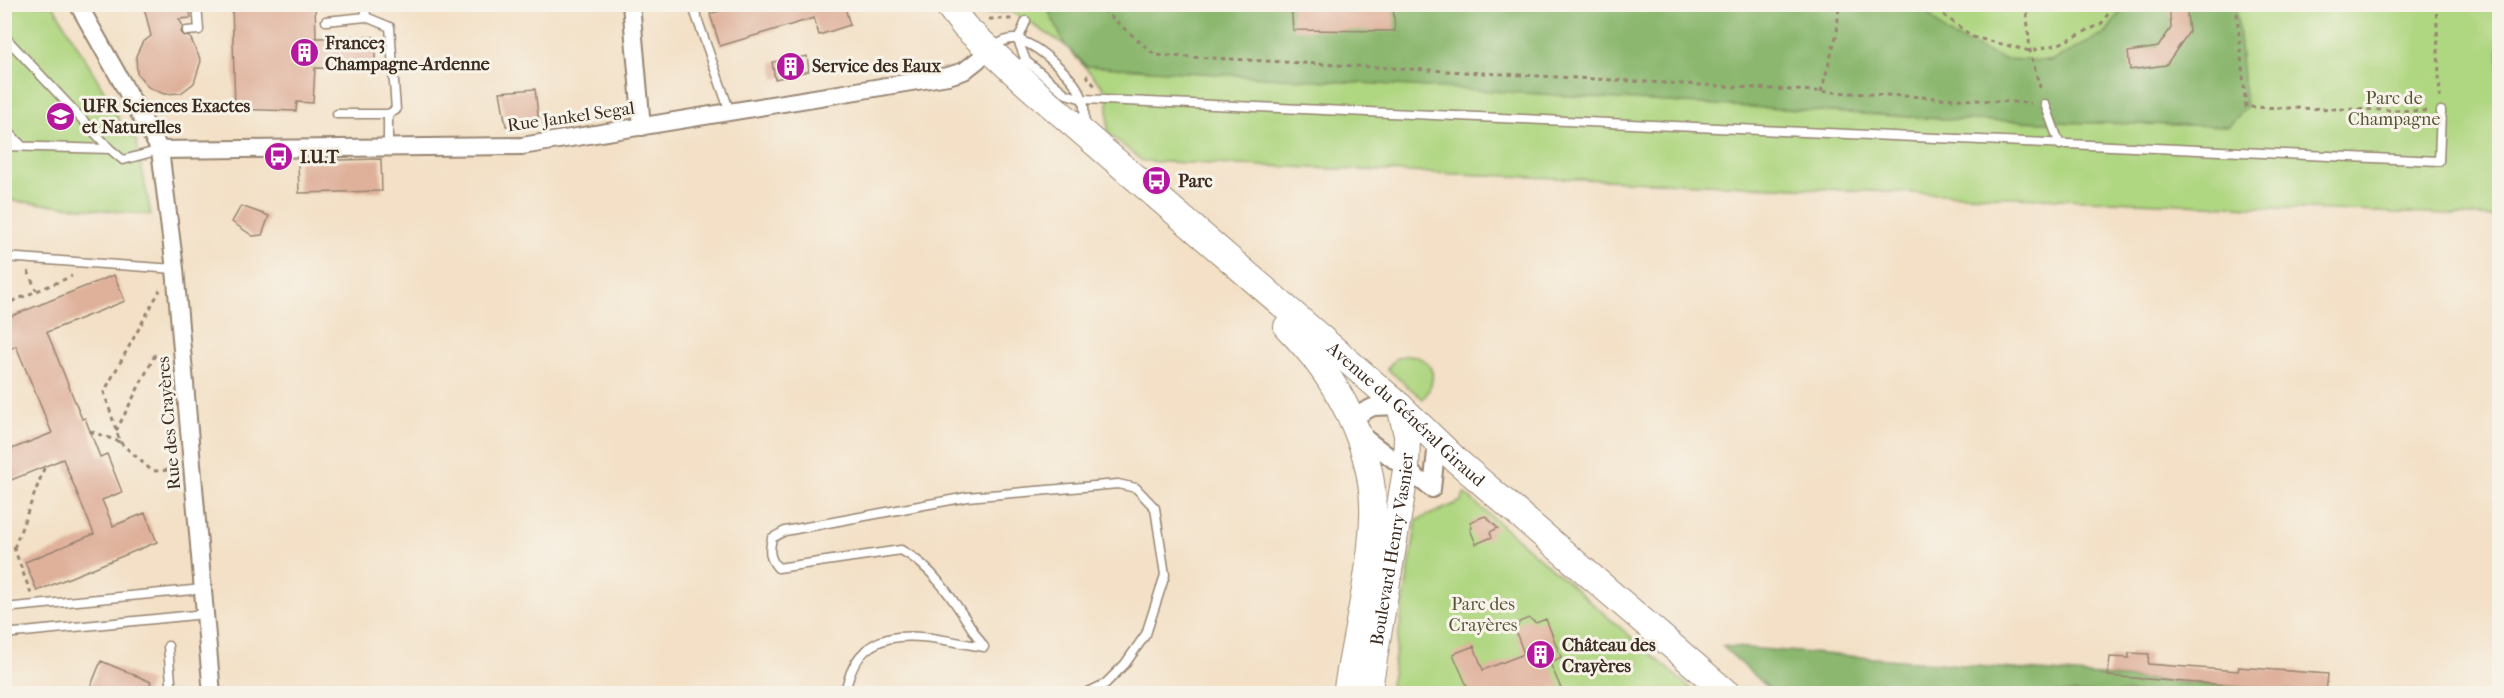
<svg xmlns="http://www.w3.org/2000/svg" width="2504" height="698" font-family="'IM FELL French Canon',serif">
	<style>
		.green { fill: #afd680; stroke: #75804f; stroke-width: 1.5 }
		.forest { fill: #8bb76e; stroke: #637046; stroke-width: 1.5 }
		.building { fill: #dfb19b }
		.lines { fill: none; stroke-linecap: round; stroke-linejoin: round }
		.service-casing { stroke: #978572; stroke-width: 11 }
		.minor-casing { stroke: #978572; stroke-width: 20 }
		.primary-casing { stroke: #978572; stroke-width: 28 }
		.path { stroke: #978572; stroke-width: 3; stroke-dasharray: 4.5 4.5; stroke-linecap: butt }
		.service { stroke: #fff; stroke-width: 8 }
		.minor { stroke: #fff; stroke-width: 16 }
		.primary { stroke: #fff; stroke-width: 26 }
		.labels { text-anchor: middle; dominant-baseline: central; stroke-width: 6; stroke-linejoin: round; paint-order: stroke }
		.poi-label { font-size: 18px; font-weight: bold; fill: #3b2a1e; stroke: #f7f3e8; text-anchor: start }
		.park-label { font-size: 18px; fill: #585536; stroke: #f7f3e8 }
		.street-label { font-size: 18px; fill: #3b2a1e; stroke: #f7f3e8 }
	</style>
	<rect width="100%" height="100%" fill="#f7f3e8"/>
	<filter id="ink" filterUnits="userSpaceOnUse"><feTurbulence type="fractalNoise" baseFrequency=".0167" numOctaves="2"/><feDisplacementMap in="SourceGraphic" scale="12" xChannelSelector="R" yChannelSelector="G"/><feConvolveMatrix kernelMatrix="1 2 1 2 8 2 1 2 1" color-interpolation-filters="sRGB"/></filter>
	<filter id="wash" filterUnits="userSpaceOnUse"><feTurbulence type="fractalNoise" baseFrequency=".008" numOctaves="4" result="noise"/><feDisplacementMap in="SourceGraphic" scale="24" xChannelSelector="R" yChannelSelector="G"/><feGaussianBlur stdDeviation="1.35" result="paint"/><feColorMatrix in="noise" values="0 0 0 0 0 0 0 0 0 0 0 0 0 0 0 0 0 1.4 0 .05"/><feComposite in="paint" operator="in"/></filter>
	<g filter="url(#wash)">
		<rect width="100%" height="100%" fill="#f3e0c6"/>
		<path class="green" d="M 5,5 L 53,5 L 109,99 L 125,132 L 136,139 L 151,215 L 5,200 Z
			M 972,5 L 2499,5 L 2499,217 L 1142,161 L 1108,133 L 1108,100 L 1103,87 L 1065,45 L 1013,12 L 981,14 Z
			M 1407,355 C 1435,358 1439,378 1423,399 L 1387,369 L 1395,359 Z
			M 1464,493 L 1696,693 L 1389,694 L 1417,520 L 1462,501 Z"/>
		<path class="forest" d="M 1053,4 L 1921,5 L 1947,34 L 2003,59 L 2051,61 L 2105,34 L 2125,5 L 2236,5 L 2246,107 L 2229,126 L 1959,120 L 1086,66 L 1065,45 L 1049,12 Z
			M 1722,646 L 2314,693 L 1774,693 Z"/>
		<g id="blocks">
			<path class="building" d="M 153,4 L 189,4 L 191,18 L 179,19 L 183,26 L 181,32 L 184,36 L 190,37 L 201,61 L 194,83 L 181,93 L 164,94 L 148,87 L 137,73 L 136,56 L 142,43 L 151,36 L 144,7 Z
				M 232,4 L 315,4 L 316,38 L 375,37 L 375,69 L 315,68 L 313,103 L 297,102 L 296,111 L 235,109 Z
				M 743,4 L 844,4 L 850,25 L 819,35 L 814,18 L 720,46 L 710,14 Z
				M 1291,4 L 1393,4 L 1395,31 L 1293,30 Z
				M 2169,4 L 2186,4 L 2189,32 L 2166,65 L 2130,70 L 2128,52 L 2158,47 L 2171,28 Z
				M 807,56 L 809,71 L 775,79 L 772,62 Z
				M 535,89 L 539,123 L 506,126 L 500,92 Z
				M 381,159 L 382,191 L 299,193 L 298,161 Z
				M 241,206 L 269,216 L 262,235 L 253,236 L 232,222 Z
				M 114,275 L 125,301 L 47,332 L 82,419 L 85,418 L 100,457 L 107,454 L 122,492 L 102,500 L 113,526 L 145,513 L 157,542 L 37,591 L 25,562 L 94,534 L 63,459 L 4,483 L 4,452 L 52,433 L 16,346 L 4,351 L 4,319 Z
				M 1485,516 L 1498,528 L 1490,532 L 1492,537 L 1476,544 L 1470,529 L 1472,528 L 1470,522 Z
				M 1529,618 L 1536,623 L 1546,619 L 1561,657 L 1550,663 L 1563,693 L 1470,693 L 1453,654 L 1474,646 L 1483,670 L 1524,654 L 1516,632 L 1519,622 Z
				M 2129,653 L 2149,654 L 2148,664 L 2238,671 L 2239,667 L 2328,674 L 2326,693 L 2108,676 L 2110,657 L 2129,658 Z
				M 101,661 L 151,682 L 146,693 L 88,693 Z"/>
		</g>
	</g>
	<g filter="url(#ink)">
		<use href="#blocks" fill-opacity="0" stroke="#978572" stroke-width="1.5"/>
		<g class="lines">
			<defs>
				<path id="service" d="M 365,4 L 366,17
					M 692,4 L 730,112
					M 82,11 L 93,4
					M 326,21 L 366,17 L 390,27 L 396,110 L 388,114 L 388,149
					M 187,31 L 199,30 L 197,4
					M 4,36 L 110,149
					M 993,48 C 1000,42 1009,37 1019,40 C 1039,46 1077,79 1083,100 C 1085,108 1084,119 1085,128
					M 1026,61 L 1066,94 L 1083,99 L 2439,161 L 2441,111
					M 1023,62 L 1026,61 L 1018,40 L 1026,21
					M 2045,104 L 2060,145
					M 337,114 L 388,114
					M 4,127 L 22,146
					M 4,146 L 110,149 L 123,160 L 160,150
					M 4,257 L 175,269
					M 4,608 L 203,589
					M 4,634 L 205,614
					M 168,646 L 172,694
					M 984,647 C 961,613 938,569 901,550 L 778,568 C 769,558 769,551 772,538 L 785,531 L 967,497 L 1118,484 L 1136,488 L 1155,508 L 1165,575 L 1146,634 L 1125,664 L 1105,684 L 1084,694
					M 845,694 C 858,614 927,638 984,647"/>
				<path id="minor" d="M 78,4 L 160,150 L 175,269 L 212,694
					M 631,4 L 642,127
					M 160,150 L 522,146 L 948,76 L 964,71 L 978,60
					M 1351,418 L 1373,407 L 1400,406
					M 1357,432 L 1432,489
					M 1432,489 L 1437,442"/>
				<g id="primary">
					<path id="s1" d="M 947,4 L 965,27 L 1030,87 L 1400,406 L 1457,461 L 1728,694"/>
					<path d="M 1287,327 C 1335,375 1376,447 1373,518 C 1371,576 1355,636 1346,694"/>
					<path id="s2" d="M 1368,694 L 1406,470 L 1407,435 L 1400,406"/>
				</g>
			</defs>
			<use href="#service" class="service-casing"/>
			<use href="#minor" class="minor-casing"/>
			<use href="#primary" class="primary-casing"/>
			<path class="path" d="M 1096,4 L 1155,55 L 2031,103
				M 1929,4 L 1973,37 L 2030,51 L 2059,44 L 2101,24 L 2115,4
				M 2026,4 L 2030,51 L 2041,91
				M 2236,4 L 2246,107 L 2429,111
				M 2436,4 L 2440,98
				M 989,19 L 1012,19
				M 1086,75 L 1095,86
				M 1821,92 L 1837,33 L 1839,4
				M 28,271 L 36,290
				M 4,305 L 72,276
				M 90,431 L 120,442 L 104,392 L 160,290
				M 116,431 L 155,355 L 167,358
				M 120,442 L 152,471 L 173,470
				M 4,548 L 14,548 L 31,594
				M 14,548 L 45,466"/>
			<use href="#service" class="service"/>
			<use href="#minor" class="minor"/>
			<use href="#primary" class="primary"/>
		</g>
	</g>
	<defs>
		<symbol id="building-disc" viewBox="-11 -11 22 22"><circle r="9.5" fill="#b5179e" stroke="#f7f3e8"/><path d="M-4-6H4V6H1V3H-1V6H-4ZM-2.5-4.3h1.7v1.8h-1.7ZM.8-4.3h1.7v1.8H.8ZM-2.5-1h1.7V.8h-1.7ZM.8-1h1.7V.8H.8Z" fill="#fff"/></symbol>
		<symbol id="university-disc" viewBox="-11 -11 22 22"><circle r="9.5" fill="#b5179e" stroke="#f7f3e8"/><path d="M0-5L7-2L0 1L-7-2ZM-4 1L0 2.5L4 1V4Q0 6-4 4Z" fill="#fff"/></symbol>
		<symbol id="bus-disc" viewBox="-11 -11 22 22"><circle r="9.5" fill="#b5179e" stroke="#f7f3e8"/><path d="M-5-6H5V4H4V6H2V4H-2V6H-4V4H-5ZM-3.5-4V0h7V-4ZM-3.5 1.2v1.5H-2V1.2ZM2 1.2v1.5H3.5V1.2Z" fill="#fff"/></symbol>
	</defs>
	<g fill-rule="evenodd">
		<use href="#building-disc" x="288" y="36" width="33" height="33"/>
		<use href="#building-disc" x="774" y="50" width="33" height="33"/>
		<use href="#university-disc" x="44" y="100" width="33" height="33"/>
		<use href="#bus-disc" x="262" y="140" width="33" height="33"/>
		<use href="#bus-disc" x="1140" y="164" width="33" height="33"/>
		<use href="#building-disc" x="1524" y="638" width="33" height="33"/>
	</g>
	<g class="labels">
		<g class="poi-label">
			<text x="325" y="43">France3<tspan x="325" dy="21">Champagne-Ardenne</tspan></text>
			<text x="812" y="66">Service des Eaux</text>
			<text x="82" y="106">UFR Sciences Exactes<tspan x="82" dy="21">et Naturelles</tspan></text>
			<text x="300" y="157">I.U.T</text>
			<text x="1178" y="181">Parc</text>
			<text x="1562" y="645">Château des<tspan x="1562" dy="21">Crayères</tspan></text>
		</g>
		<g class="park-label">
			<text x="2394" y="98">Parc de<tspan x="2394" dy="21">Champagne</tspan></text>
			<text x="1483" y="604">Parc des<tspan x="1483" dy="21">Crayères</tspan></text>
		</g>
		<g class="street-label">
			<text transform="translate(571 117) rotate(-8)">Rue Jankel Segal</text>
			<text stroke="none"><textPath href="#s1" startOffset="616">Avenue du Général Giraud</textPath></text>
			<text transform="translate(169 423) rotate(-95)">Rue des Crayères</text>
			<text stroke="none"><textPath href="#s2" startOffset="147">Boulevard Henry Vasnier</textPath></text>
		</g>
	</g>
	<rect width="2504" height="698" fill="none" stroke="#f7f3e8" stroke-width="24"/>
</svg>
